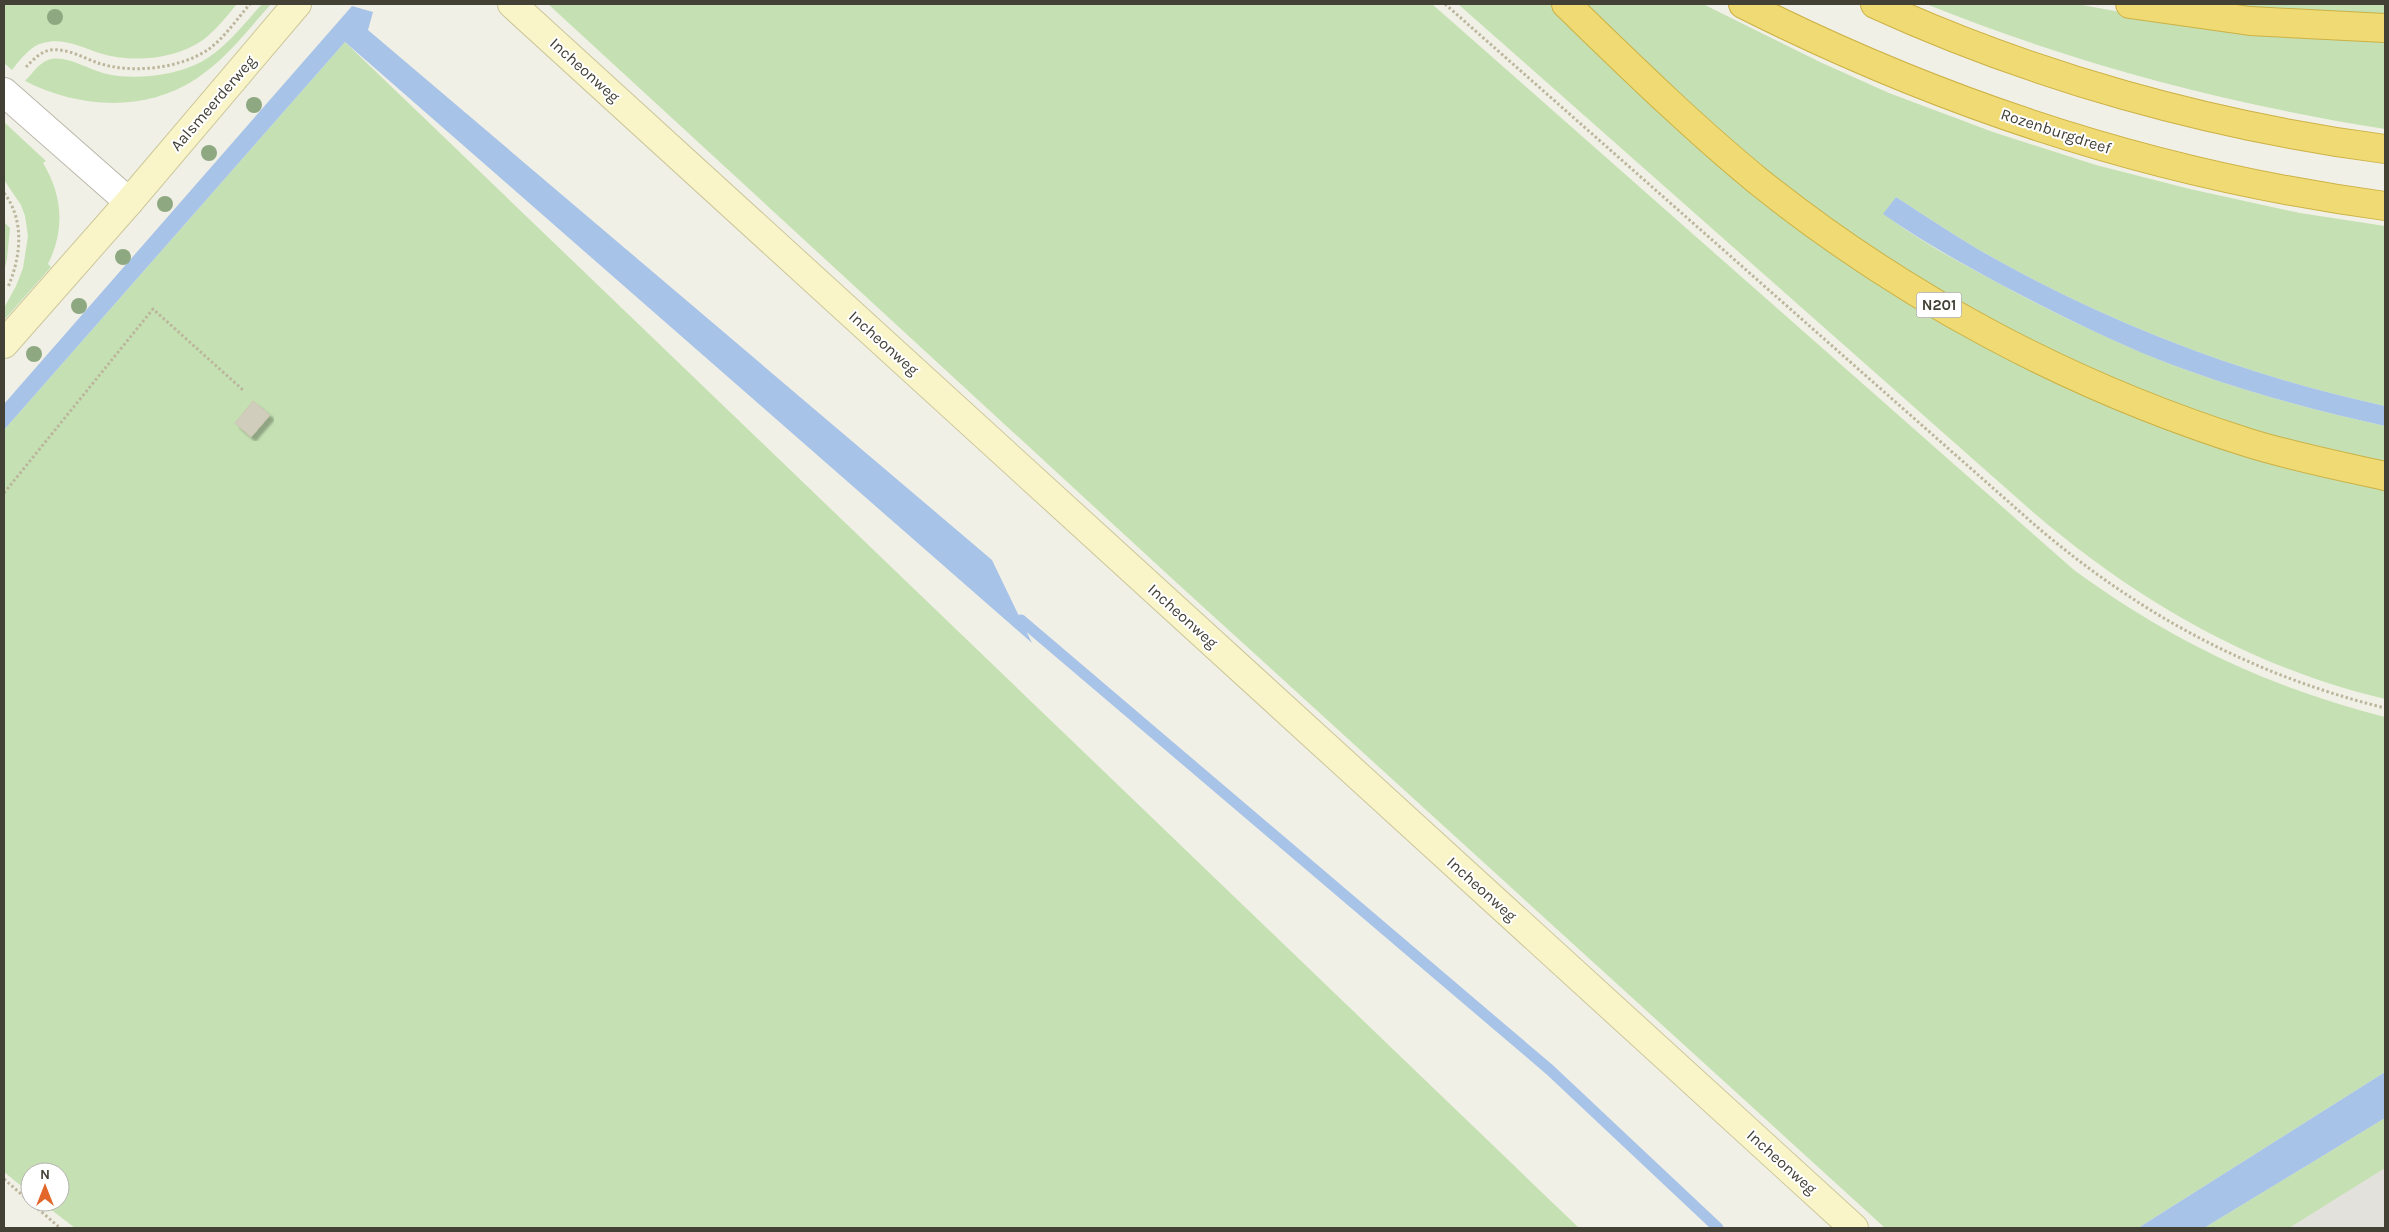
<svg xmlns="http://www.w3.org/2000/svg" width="2389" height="1232" font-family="Karla,sans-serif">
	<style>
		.industrial { fill: #e3e1db }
		.green { fill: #c5e1b3 }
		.water { fill: #a8c3e8 }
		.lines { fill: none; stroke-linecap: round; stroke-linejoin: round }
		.stream { stroke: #a8c3e8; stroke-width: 11 }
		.building { fill: #d1cdbd; stroke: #cbc6b1; filter: url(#shadow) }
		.street-casing { stroke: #bbb8aa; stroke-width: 30 }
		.secondary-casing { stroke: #ccc79a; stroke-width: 30 }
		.highway-casing { stroke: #ccb145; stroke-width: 30 }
		.path { stroke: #bcb69c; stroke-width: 3; stroke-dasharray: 2.5 2.5; stroke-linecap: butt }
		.street { stroke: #fff; stroke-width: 28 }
		.secondary { stroke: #f9f5c9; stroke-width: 28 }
		.highway { stroke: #efda74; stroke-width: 28 }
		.tree { fill: #8ea882 }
		.labels { text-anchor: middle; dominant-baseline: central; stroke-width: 4; stroke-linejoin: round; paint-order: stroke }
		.shield { fill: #fff; stroke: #7b7972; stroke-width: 1 }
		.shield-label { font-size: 15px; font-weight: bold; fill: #434036 }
		.street-label { font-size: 16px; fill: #434036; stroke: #fff }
	</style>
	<defs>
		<filter id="shadow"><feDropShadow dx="4.5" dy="4.5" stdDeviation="1" flood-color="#0004"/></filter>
	</defs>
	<rect width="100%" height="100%" fill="#f1f0e6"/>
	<path class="industrial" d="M 2385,1118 L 2385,1228 L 2204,1228 L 2279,1184 Z"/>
	<path class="green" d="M 4,4 L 237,4 C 227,16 216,30 203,40 C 174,60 132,63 99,53 C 82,47 62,37 43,43 C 30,46 20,60 12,70 L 4,63 Z
		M 262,4 L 271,4 C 247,31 226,59 196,79 C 144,113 78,108 25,81 C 33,73 40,61 51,59 C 68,56 88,69 103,73 C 132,81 175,76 201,62 C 226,48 243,25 262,4 Z
		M 548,4 L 1432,4 L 2074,570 C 2173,642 2266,686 2385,717 L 2385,1072 L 2138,1228 L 1885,1228 L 1178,584 Z
		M 1458,4 L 1551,4 L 1595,47 L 1938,318 L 2385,488 L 2385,699 C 2253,668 2137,601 2034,513 Z
		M 1585,4 L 1703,4 L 1820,62 L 1889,93 L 1993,132 L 2096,165 L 2190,189 L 2300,213 L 2385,226 L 2385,406 C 2251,377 2119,328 1999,261 C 1964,242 1930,219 1896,197 L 1884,214 C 1919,241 1961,263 2000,284 C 2051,312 2103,337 2157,359 C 2231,388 2308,409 2385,426 L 2385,465 C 2341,454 2296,445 2253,431 C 2093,380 1939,306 1805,203 C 1726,143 1656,73 1585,4 Z
		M 1926,4 L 2077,4 L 2174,22 L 2385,39 L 2385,129 C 2227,104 2075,64 1926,4 Z
		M 2202,4 L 2385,4 L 2385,17 Z
		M 345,42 L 1579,1228 L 75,1228 L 41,1202 L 60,1202 L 60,1172 L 30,1172 L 30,1193 L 4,1172 L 4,430 Z
		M 4,122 L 46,161 L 43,163 C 63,196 65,230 48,264 L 51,267 L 4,320 L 4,308 L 16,286 L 23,268 L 28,236 L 25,216 L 21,205 L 4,180 Z
		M 4,222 L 10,228 L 7,259 L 4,272 Z
		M 2385,1118 L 2385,1168 L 2289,1228 L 2204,1228 Z"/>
	<path class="water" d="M 352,6 L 373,12 L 368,30 L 992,560 L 1032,643 L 345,42 L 4,430 L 4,404 Z
		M 1896,197 C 1930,219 1964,242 1999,261 C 2119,328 2251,377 2385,406 L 2385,426 C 2308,409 2231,388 2157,359 C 2103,337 2051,311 2000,284 C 1961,263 1920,240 1883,214 Z
		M 2385,1072 L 2385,1118 L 2204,1228 L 2138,1228 Z"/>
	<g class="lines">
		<path class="stream" d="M 1021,620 L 1550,1070 L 1718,1228"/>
	</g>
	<path class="building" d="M 253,401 L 270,415 L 251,437 L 235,423 Z"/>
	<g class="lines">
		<defs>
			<path id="street" d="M 4,92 L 129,202"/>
			<path id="secondary" d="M 512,4 L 1854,1228
				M 4,344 L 129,202 L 297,4"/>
			<path id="highway" d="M 1566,4 C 1628,64 1691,126 1758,181 C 1904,298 2071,387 2249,443 C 2294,457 2340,466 2385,476
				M 1743,4 C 1945,106 2161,176 2385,206
				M 1875,4 C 2035,77 2211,126 2385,149
				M 2130,4 L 2250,21 L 2385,28"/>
		</defs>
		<use href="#street" class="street-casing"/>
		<use href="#secondary" class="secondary-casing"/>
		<use href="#highway" class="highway-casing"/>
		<path class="path" d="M 1445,4 L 2036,526 C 2140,615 2252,675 2385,708
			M 26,67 C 33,60 41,51 51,50 C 67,48 84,58 98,63 C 131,74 180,69 209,49 C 225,37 237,19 250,4
			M 4,193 C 25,220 21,257 8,287
			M 4,493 L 153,309 L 243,390
			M 4,1179 L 60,1228"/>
		<use href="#street" class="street"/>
		<use href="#secondary" class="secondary"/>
		<use href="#highway" class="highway"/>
	</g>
	<g class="tree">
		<circle cx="55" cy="17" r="8"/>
		<circle cx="254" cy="105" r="8"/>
		<circle cx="209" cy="153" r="8"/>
		<circle cx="165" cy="204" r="8"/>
		<circle cx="123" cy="257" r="8"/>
		<circle cx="79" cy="306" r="8"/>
		<circle cx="34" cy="354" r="8"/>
	</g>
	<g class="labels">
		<rect class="shield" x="1916.5" y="292.5" width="45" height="25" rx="4"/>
		<g class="shield-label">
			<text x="1939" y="305">N201</text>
		</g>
		<g class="street-label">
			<text transform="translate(585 70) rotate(42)">Incheonweg</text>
			<text transform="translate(213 103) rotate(-49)">Aalsmeerderweg</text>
			<text transform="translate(2056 131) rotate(18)">Rozenburgdreef</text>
			<text transform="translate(884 343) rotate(42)">Incheonweg</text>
			<text transform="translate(1183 616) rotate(42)">Incheonweg</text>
			<text transform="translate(1482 889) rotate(42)">Incheonweg</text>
			<text transform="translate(1782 1162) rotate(42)">Incheonweg</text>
		</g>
	</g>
	<rect width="2389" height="1232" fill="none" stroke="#434036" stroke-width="10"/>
	<g transform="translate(45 1187)"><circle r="24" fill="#ffffff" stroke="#b4b3af"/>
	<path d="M0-4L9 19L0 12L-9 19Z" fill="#e3662b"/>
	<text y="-8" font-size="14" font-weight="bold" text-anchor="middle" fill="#434036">N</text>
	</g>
</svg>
